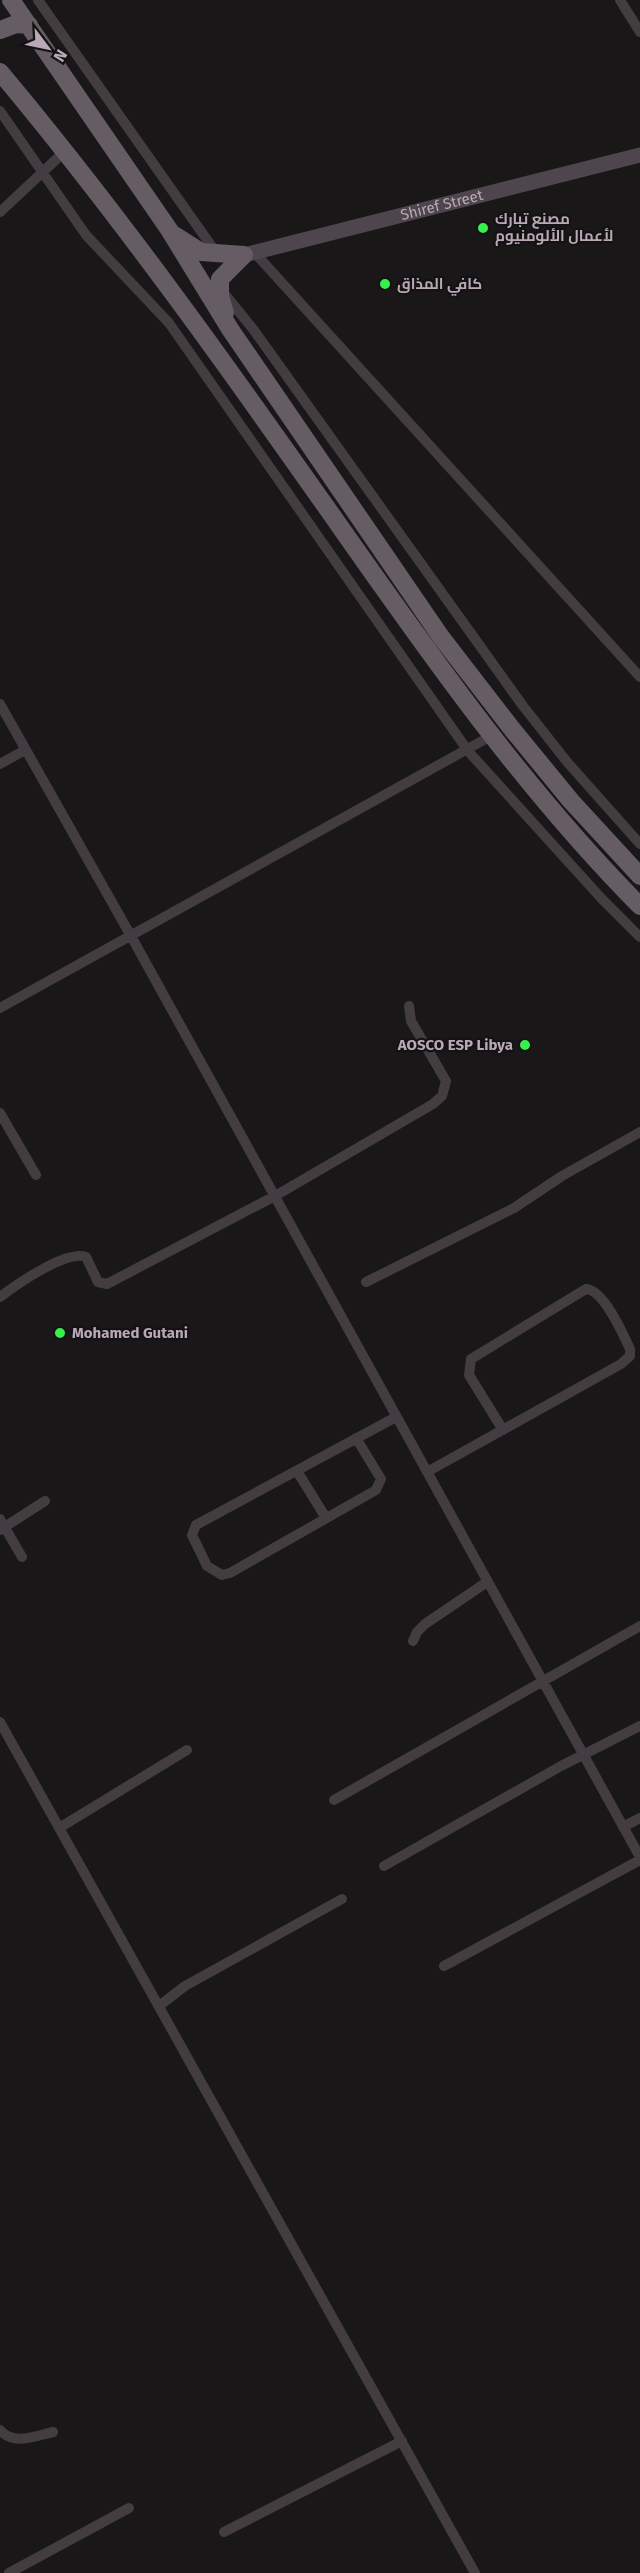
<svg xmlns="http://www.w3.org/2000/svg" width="640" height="2573" font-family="'Fira Sans',Cairo,sans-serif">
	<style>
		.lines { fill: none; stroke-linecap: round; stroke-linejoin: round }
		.minor { stroke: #433d41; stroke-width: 10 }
		.secondary { stroke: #4e464c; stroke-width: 15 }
		.trunk { stroke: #665c64; stroke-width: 18 }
		.poi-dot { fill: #38f04d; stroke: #141213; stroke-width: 2 }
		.labels { text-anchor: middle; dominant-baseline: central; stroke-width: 4.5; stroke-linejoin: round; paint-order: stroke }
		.street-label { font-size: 15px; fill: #b9a9b6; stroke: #141213 }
		.poi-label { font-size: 15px; font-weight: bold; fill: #b9a9b6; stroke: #141213; text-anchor: start }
	</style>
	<rect width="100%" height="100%" fill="#191718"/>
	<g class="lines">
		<path class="minor" d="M 38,0 L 217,254
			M 620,0 L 640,32
			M 0,111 L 86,235 L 169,323 L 468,751 L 601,898 L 640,937
			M 0,212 L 64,152
			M 254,252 L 640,677
			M 223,292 L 253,329 L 523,706 L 568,763 L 640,844
			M 0,704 L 131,936 L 640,1857
			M 0,764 L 25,750
			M 0,1008 L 491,736
			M 0,1113 L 36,1175
			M 366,1282 L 514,1208 L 562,1176 L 640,1132
			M 0,1297 C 16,1285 67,1249 86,1257 L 98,1282 L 107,1284 L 275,1196 L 433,1104 L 442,1096 L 446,1081 L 411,1021 L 409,1006
			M 356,1438 L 381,1479 L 376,1490 L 230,1573 L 222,1575 L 207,1566 L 192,1535 L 196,1525 L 396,1417
			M 297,1471 L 326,1518
			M 427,1472 L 621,1364 L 630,1356 L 630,1349 C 623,1334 604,1290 586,1289 L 471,1359 L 469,1375 L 503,1430
			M 0,1519 L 22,1557
			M 0,1530 L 45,1501
			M 413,1641 L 417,1632 L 425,1624 L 487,1582
			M 0,1722 L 475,2573
			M 334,1800 L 640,1626
			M 623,1827 L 640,1818
			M 59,1828 L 187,1750
			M 384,1866 L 561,1766 L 640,1726
			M 444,1966 L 640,1860
			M 159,2006 L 185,1986 L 342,1899
			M 0,2430 C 14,2446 35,2436 53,2432
			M 224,2532 L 402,2441
			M 9,2573 L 129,2508"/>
		<path class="secondary" id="s1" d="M 244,255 L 640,155"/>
		<path class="trunk" d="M 11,0 L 170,231 L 230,329 L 441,637 L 512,729 L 571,801 L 640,876
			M 0,30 L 16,24 L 29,25
			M 0,72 C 124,220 237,380 348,538 C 438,666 529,794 640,906
			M 176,236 L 201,252 L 244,255
			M 225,313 L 220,296 L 220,279 L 244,255"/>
	</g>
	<g class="poi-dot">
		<circle cx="483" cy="228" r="6"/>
		<circle cx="385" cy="284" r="6"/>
		<circle cx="525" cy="1045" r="6"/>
		<circle cx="60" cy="1333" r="6"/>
	</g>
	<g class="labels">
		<g class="street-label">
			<text stroke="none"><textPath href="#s1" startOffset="204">Shiref Street</textPath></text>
		</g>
		<g class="poi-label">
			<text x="495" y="219">مصنع تبارك<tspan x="495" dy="17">لأعمال الألومنيوم</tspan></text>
			<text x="397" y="284">كافي المذاق</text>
			<text x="513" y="1045" text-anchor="end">AOSCO ESP Libya</text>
			<text x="72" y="1333">Mohamed Gutani</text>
		</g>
	</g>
	<g transform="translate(48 48) rotate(122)" stroke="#141213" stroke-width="4.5" paint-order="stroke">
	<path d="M0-4.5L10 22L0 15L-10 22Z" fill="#b9a9b6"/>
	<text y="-9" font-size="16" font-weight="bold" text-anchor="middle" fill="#b9a9b6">N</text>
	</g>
</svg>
